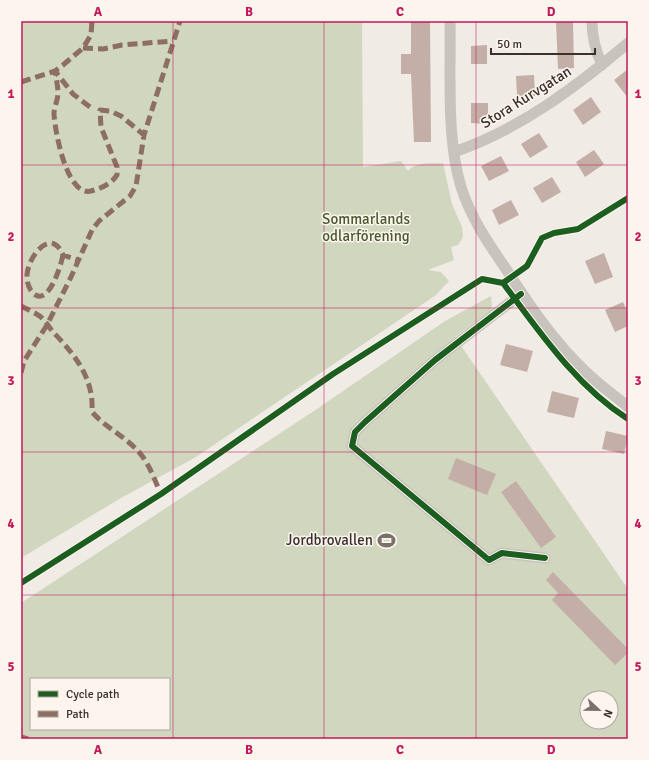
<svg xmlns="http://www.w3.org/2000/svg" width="649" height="760" font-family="Signika,sans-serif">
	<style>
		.green { fill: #d1d6bf; fill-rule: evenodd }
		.building { fill: #c3afa7 }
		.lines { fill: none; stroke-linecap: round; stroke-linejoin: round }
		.minor { stroke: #c9c3be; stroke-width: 11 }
		.quiet { stroke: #8d6e63; stroke-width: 5; stroke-dasharray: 10 5; stroke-linecap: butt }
		.cycleway-casing { stroke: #fbf5ee; stroke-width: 8 }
		.cycleway { stroke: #1b5e20; stroke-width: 6 }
		.grid { fill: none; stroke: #c2185b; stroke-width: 1; stroke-opacity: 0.55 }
		.labels { text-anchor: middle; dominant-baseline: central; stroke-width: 3; stroke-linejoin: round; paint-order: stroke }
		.street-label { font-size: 15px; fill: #3b302b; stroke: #fbf5ee }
		.park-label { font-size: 15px; fill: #4a5a2e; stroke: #fbf5ee }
		.poi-label { font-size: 15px; fill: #3b302b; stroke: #fbf5ee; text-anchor: end }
		.neatline { fill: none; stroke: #c2185b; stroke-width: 1.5 }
		.grid-label { font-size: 13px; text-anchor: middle; font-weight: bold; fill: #c2185b }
	</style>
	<rect width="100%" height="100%" fill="#f0ebe5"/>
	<path class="green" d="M 21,21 L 362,21 L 363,167 L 401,161 L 408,171 C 416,161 431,164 443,163 L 452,204 L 462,227 L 463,237 L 458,245 L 451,247 L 454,260 L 428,270 L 441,272 L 449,281 L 436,295 L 196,457 L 121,498 L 21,558 Z
		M 491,296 L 492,310 L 455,337 L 628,589 L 628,739 L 21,739 L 21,603 L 314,411 L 445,321 ZM 31,679 L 169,679 L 169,729 L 31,729 ZM 587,698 L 611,698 L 611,722 L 587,722 Z"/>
	<path class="building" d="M 411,21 L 430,21 L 431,142 L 414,142 L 411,74 L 401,74 L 401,54 L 411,54 Z
		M 556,21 L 573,21 L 574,68 L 558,69 Z
		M 487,45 L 487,64 L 471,64 L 471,46 Z
		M 628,69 L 628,98 L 614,80 Z
		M 534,75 L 535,96 L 517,96 L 516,76 Z
		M 591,97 L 601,112 L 583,125 L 573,110 Z
		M 471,103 L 488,103 L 488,124 L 471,123 Z
		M 539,133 L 548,147 L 530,158 L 521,144 Z
		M 594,150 L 604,164 L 585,177 L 576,162 Z
		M 501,156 L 509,171 L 489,181 L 481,166 Z
		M 552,177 L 561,192 L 542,203 L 533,188 Z
		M 511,200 L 519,215 L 499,225 L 492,210 Z
		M 604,253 L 613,277 L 595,284 L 585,261 Z
		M 623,302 L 628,313 L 628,326 L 615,332 L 605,310 Z
		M 506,344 L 533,351 L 527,372 L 500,365 Z
		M 552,391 L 579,398 L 574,418 L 547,412 Z
		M 606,431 L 628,436 L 624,454 L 602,449 Z
		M 456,458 L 496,474 L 487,495 L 448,479 Z
		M 516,481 L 556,537 L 541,548 L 501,492 Z
		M 553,572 L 628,649 L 628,653 L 615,665 L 552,600 L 558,593 L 546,580 Z"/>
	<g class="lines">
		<path class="minor" d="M 450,21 C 451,73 446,138 461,187 C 471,218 488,243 506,269 C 530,306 554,342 586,372 C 599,385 614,395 628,407
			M 592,21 C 592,38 595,50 602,65
			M 454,152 C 519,130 576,87 628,43
			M 521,294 L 435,360 L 365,422 L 355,432 L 352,446 L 489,560 L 502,553 L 545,558"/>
		<path class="quiet" d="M 83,48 L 103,49 L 122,45 L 173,41
			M 21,82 L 55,71 L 63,65 L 83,48 L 91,35 L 92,21
			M 90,107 L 73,94 L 55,71 C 56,78 58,86 58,93 C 58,100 54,107 54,114 C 55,132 67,197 91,191 C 102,188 111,184 117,175 L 117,167 L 101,127 L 100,110 L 110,111 L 121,116 L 144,135
			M 63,255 C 61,265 48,310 32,292 C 28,287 27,282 27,275 C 28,257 51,226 63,255 L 78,260
			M 21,306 C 28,310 37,313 43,319 C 47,323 50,329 54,333 C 76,356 94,379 92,412 C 105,427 124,436 137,450 C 149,462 154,479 161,494
			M 21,373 L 24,361 L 47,325 L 71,277 L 92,230 L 99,221 L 130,196 L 136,186 L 144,135 L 180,21
			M 21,737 L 28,739"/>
		<defs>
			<path id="cycleway" d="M 503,283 C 539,331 576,386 628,419
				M 521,294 L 435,360 L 365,422 L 355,432 L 352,446 L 489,560 L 502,553 L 545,558
				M 21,583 L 161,494 L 333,374 L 482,279 L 503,283 L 527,266 L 542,238 L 554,233 L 578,229 L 628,198"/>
		</defs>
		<use href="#cycleway" class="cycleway-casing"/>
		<use href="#cycleway" class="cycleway"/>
	</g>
	<path class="grid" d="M 173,21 L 173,739M 324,21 L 324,739M 476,21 L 476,739M 21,165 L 628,165M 21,308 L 628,308M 21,452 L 628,452M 21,595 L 628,595"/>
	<defs>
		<symbol id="stadium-bare" viewBox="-9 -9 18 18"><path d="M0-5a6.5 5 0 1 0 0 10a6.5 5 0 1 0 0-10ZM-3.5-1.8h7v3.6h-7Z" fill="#7a716c" stroke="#fbf5ee" stroke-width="2.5" paint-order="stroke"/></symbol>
	</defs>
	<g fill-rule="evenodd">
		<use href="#stadium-bare" x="374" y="528" width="25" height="25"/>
	</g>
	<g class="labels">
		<g class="street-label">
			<text transform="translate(526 97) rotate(-32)">Stora Kurvgatan</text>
		</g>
		<g class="park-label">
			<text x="366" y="219">Sommarlands<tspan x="366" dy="17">odlarförening</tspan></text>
		</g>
		<g class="poi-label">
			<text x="373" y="540">Jordbrovallen</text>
		</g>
	</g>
	<rect width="649" height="760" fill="none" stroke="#fbf5ee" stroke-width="44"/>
	<rect x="30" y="678" width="140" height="52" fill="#fbf5ee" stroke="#aea6a0"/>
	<rect x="38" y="691" width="20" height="6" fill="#1b5e20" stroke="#aea6a0"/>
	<text x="66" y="698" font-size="12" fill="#3b302b">Cycle path</text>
	<rect x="38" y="711" width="20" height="6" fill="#8d6e63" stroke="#aea6a0"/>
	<text x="66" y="718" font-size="12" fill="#3b302b">Path</text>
	<g transform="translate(599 710) rotate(112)"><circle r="19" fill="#fbf5ee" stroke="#aea6a0"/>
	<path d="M0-3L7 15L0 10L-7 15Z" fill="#7a716c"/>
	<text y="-6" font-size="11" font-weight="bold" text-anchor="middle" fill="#3b302b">N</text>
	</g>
	<path d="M491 48v6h104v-6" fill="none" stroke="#3b302b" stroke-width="2"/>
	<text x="497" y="48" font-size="12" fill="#3b302b" stroke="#fbf5ee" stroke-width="3" paint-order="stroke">50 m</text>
	<rect x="22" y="22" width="605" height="716" class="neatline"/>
	<g class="grid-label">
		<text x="98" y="16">A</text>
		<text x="249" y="16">B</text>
		<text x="400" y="16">C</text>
		<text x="551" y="16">D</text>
		<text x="11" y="98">1</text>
		<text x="638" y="98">1</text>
		<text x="11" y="241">2</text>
		<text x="638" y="241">2</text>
		<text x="11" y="385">3</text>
		<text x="638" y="385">3</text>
		<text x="11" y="528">4</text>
		<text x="638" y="528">4</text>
		<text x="11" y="671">5</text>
		<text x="638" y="671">5</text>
		<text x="98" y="754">A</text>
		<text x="249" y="754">B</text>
		<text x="400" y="754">C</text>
		<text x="551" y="754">D</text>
	</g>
</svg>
